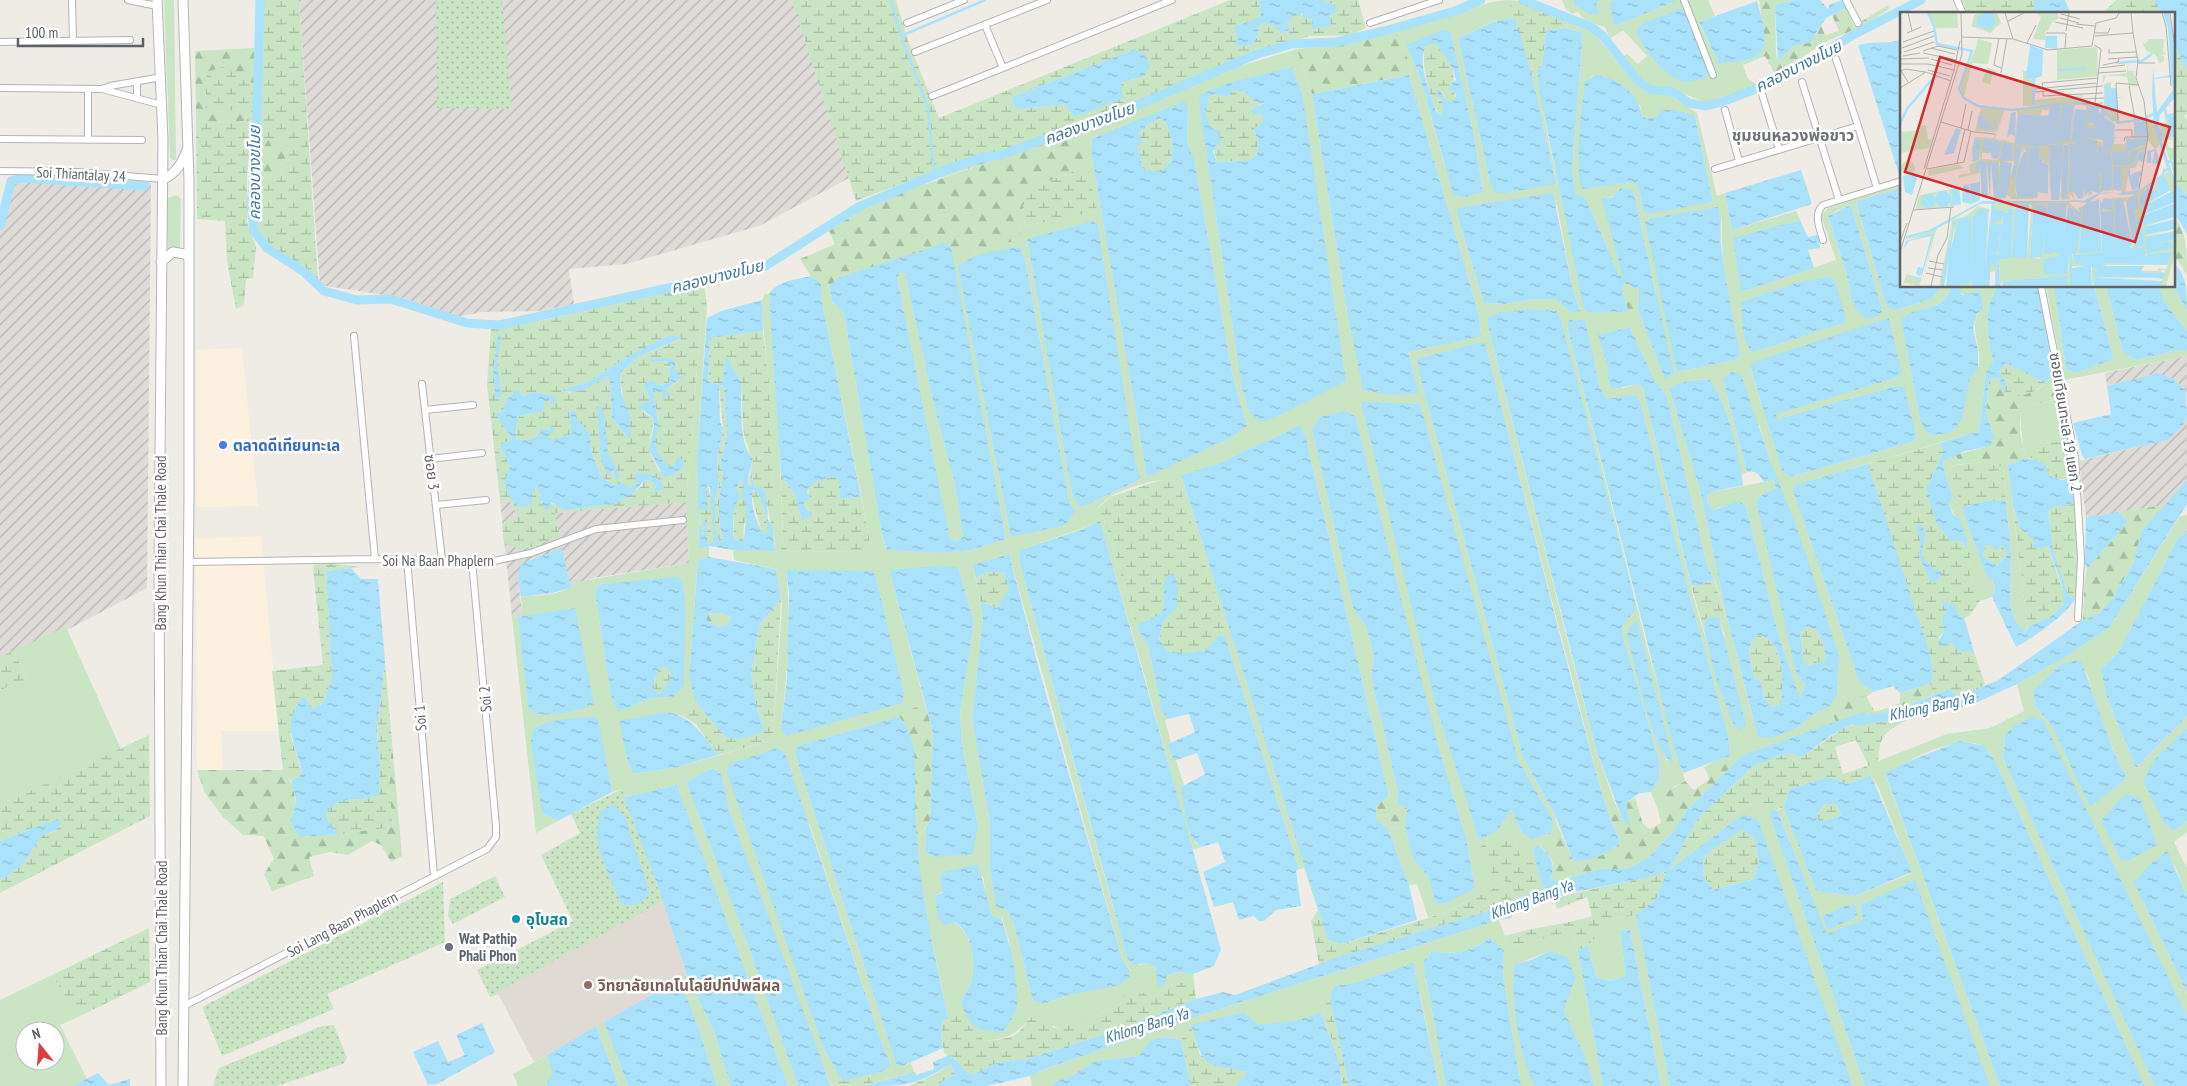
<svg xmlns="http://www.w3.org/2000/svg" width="2187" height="1086" font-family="'PT Sans Narrow','Noto Sans Thai',sans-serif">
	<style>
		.commercial { fill: #fcf1de }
		.industrial { fill: url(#industrial-furrows) }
		.education { fill: #dfdbd4 }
		.grass { fill: #c9e5c4; fill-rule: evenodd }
		.forest { fill: url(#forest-firs) }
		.wetland { fill: url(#wetland-marsh); fill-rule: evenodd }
		.garden { fill: url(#garden-dots) }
		.water { fill: url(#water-ripples); fill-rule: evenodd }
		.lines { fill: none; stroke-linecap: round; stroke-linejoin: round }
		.stream { stroke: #abe2fb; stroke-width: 2.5 }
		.canal { stroke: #abe2fb; stroke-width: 9 }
		.minor-casing { stroke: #b1b4b8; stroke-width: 8 }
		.secondary-casing { stroke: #b2b6ba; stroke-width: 11 }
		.minor { stroke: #fff; stroke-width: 6 }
		.secondary { stroke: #fff; stroke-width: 9 }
		.shop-dot { fill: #3f7fe0; stroke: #fff; stroke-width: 2 }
		.culture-dot { fill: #0f9aa8; stroke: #fff; stroke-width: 2 }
		.worship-dot { fill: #6b7280; stroke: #fff; stroke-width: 2 }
		.education-dot { fill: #8d6e63; stroke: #fff; stroke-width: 2 }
		.labels { text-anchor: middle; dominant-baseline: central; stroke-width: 5; stroke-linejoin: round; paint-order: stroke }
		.street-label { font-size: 15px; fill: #5e6266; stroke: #fff }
		.shop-label { font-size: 15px; font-weight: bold; fill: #366cbe; stroke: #fff; text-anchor: start }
		.culture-label { font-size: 15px; font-weight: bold; fill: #0d838f; stroke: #fff; text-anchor: start }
		.worship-label { font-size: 15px; font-weight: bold; fill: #5b616d; stroke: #fff; text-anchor: start }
		.education-label { font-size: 15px; font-weight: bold; fill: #785e54; stroke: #fff; text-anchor: start }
		.water-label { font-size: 16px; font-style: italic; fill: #41799b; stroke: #fff }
		.neighbourhood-label { font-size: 16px; font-weight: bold; fill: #6f7478; stroke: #fff }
		.inset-river { fill: none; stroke: #abe2fb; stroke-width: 2.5 }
		.inset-road { fill: none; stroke: #b1b1af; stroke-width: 1 }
		.view { fill: #d62828; fill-opacity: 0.15; stroke: #d62828; stroke-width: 2.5 }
		.inset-edge { fill: none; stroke: #5e6266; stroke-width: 2.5 }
	</style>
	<defs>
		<pattern id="industrial-furrows" width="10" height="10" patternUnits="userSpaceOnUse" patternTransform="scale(1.25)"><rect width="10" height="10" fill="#dedbd8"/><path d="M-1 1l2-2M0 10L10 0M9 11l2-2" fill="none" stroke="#b7b5b3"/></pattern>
		<pattern id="forest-firs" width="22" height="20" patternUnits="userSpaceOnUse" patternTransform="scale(1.25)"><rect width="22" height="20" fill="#c9e5c4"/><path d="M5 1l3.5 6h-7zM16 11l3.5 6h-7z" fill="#a6bda3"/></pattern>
		<pattern id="wetland-marsh" width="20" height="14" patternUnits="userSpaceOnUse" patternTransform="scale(1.25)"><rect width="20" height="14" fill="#c9e5c4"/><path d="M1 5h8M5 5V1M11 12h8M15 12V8" fill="none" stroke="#a6bda3"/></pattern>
		<pattern id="garden-dots" width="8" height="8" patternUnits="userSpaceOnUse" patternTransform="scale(1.25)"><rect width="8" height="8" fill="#c9e5c4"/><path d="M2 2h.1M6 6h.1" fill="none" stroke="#a6bda3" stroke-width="1.8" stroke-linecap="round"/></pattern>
		<pattern id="water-ripples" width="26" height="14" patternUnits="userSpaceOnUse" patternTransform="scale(1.25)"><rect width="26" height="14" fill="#abe2fb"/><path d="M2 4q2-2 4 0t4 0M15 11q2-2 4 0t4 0" fill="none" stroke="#8ebbcf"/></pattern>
	</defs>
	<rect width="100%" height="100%" fill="#efece6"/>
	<path class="commercial" d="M 242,348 L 258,506 L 197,507 L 196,350 Z
		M 261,536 L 279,731 L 221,731 L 223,770 L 197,770 L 196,539 Z"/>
	<path class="industrial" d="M 299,0 L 792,0 L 849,178 L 759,226 L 626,264 L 569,269 L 574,304 L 539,311 L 482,312 L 456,317 L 404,298 L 320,285 Z
		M 9,177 L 151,183 L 147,588 L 71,628 L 0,657 L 0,213 Z
		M 2187,356 L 2187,403 L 2185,390 L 2174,379 L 2158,373 L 2107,386 L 2105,373 Z
		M 2187,415 L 2187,480 L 2165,505 L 2086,517 L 2079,461 L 2168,440 L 2183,425 Z
		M 500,500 L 509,500 L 514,510 L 555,513 L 686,502 L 689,563 L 593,578 L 571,588 L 562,549 L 518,580 L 522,613 L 512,617 Z"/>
	<path class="education" d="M 663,901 L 687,975 L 534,1062 L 497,992 Z"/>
	<path class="grass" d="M 164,0 L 174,0 L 176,160 L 172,160 L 170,157 Z
		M 1508,0 L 1515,18 L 1492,22 L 1458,38 L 1490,182 L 1556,184 L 1532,75 L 1537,70 C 1547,152 1571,233 1591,313 L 1638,310 L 1665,378 L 1656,291 L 1633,191 L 1603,199 L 1624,277 L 1619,275 L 1588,203 L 1584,197 L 1576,195 L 1572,171 L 1583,33 L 1565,28 L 1568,22 L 1595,34 L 1627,74 L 1647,93 L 1668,94 L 1697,113 L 1717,196 L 1725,193 L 1732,230 L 1796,211 L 1800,220 L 1733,239 L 1742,292 L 1836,260 L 1821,216 L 1828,208 L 1901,185 L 1901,188 L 1856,203 L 1886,303 L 1894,311 L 1933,298 L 1940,286 L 1952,286 C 1942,312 1921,307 1901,320 L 1920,419 L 1966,392 C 1967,387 1968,381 1971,377 C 1973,374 1977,371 1978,368 C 1984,345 1965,327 1983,307 L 1958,291 L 1966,286 L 1998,286 C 1982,308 1988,337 1993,361 L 1986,372 L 1979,431 L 1796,485 L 1793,491 L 1859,681 L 1873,692 L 1864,698 L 1848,698 L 1830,706 L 1836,722 L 1744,755 L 1736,763 L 1730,756 L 1728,734 L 1689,593 L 1641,405 L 1637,395 L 1606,400 L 1569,320 L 1567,326 L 1647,647 L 1685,781 L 1673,787 L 1667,808 L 1658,810 L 1651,792 L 1659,780 L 1660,763 L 1622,633 L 1623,625 L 1635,611 L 1635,600 L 1561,321 L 1557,311 L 1531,309 L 1498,312 L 1488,326 L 1571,654 L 1596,749 L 1613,798 L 1604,801 L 1485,344 L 1477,343 L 1425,357 L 1420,376 L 1523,757 L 1554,813 L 1558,827 L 1552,832 L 1552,819 L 1518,759 L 1437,710 L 1479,839 L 1496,831 L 1511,810 L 1522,833 L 1532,840 L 1537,838 L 1541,847 L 1535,846 L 1533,851 L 1537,865 L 1521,858 L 1514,838 L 1507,882 L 1444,913 L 1428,917 L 1417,884 L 1409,885 L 1388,829 L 1405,827 L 1413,859 L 1428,876 L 1437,904 L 1475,888 L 1466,838 L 1437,741 L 1332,415 L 1319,417 L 1312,430 L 1353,608 L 1366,627 L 1374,655 L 1371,677 L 1398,792 L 1397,804 L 1389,796 L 1306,438 L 1300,425 L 1218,464 L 1181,476 L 1323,919 L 1311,921 L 1318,910 L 1304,868 L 1299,869 L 1225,636 L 1227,630 L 1177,479 C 1160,477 1126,488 1111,496 C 1105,499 1100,506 1096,510 L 1104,519 L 1137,629 L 1148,645 L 1162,712 L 1168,719 L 1165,720 L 1171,742 L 1168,744 L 1173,761 L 1176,760 L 1184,785 L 1181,787 L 1195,843 L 1202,847 L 1192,850 L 1143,670 L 1100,522 L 1020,550 L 1019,560 L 1114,911 L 1138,965 L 1148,963 L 1166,975 L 1177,972 L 1193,974 L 1194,980 L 1169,986 L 1152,998 L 1138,990 L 1115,1008 L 1097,1013 L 1094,1020 C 1063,1029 1059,1031 1030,1017 C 1016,1036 1008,1038 985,1041 L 956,1015 L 948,1018 L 923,896 L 916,842 L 926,827 L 925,851 L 978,825 L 962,745 L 960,712 L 974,622 L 958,567 L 889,570 L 925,705 L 913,708 L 899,717 L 796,746 L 796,757 L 896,1064 L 900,1067 L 911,1063 L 914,1072 L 873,1083 L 870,1074 L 884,1071 L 891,1064 L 882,1043 L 809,822 L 823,1047 L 842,1081 L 835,1082 L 832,1086 L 816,1048 L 730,812 L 720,773 L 713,768 L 686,782 L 742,929 L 798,1086 L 788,1086 L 677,785 L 624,797 L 621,789 L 612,792 L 597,719 L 542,813 L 558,821 L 536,833 L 512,617 L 522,613 L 521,597 C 538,595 566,596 576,582 L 689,563 L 686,502 L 702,309 L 707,308 L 697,457 L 699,549 L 709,546 L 709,557 L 698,560 L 697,570 L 689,678 L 695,701 L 684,717 L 680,715 L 620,721 L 628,763 L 635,774 L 678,767 L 773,740 L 782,604 L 776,569 L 734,560 L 733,550 L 775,550 L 769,383 L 761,304 L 764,294 L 769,294 L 778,417 L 783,537 L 781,551 L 870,552 L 869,534 L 821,296 L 821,283 L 827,281 L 832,301 L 844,314 L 882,534 L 886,549 L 941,553 L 971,550 L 1006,539 L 952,256 L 1021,239 L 1019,229 L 1026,226 L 1096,211 L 1081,130 L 1237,67 L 1297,49 L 1312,94 L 1347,311 L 1413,393 L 1418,393 L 1408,352 L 1481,335 L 1479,315 L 1409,75 L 1413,74 L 1398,31 L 1451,16 L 1491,2 ZM 1451,33 L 1474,135 L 1483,191 L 1445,167 L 1420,77 L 1406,45 ZM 1291,67 L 1302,93 L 1249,412 L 1242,388 L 1200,110 L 1274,72 ZM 1596,75 L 1605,77 L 1640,105 L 1642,115 L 1647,119 L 1658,116 L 1695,116 L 1713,202 L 1643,210 L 1638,185 L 1632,182 L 1583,188 L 1590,77 ZM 1188,106 L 1187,142 L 1194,159 L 1233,377 L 1247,426 L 1147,477 L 1091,151 L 1092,139 ZM 1481,205 L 1557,205 L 1573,290 L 1580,310 L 1573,314 L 1555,299 L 1535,299 L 1504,304 L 1484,303 L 1457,216 L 1458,208 ZM 1851,205 L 1883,312 L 1851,300 L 1847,275 L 1828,216 L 1836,211 ZM 1722,218 C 1720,264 1730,311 1741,355 L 1735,360 L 1677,372 ZM 1027,239 L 1135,460 L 1141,479 L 1081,508 L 1074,499 L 1069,479 ZM 1020,247 L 1025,259 L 1069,500 L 1075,512 L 1011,537 L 958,268 L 996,251 ZM 1630,327 L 1654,379 L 1667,397 L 1707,565 L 1716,583 L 1725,616 L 1721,624 L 1725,636 L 1709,650 L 1694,599 L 1643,388 L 1638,384 L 1623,388 L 1607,377 L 1608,367 L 1599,335 ZM 1750,367 L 1902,374 L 1895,378 L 1776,413 L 1778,419 L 1895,386 L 1903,387 L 1917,437 L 1912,442 L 1789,477 L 1782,471 ZM 1708,379 C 1730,405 1733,443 1742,475 L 1747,472 L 1723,380 L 1759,424 L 1838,676 C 1837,702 1836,701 1815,714 C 1808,718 1801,724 1795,729 L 1753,719 L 1726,614 L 1701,494 L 1669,388 L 1687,381 ZM 1009,554 L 1122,959 L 1131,971 L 1045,1004 L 1033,1001 L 1013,921 L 1007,910 L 996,907 L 990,870 L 990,824 L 972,719 L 983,617 L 973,565 ZM 786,571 L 818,572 L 781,728 C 787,676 792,623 786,571 ZM 595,592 L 673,697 C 661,697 651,698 640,702 C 631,705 627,710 617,710 L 611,695 ZM 1637,622 L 1672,754 L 1673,762 L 1667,760 L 1653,730 ZM 983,876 L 987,904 L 992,916 L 1002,918 L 1009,940 L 1017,1007 L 961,1002 C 964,996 968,990 970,984 C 977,963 973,934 954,922 L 944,926 L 935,895 Z
		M 1562,0 L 1573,0 L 1575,5 L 1596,4 L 1600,0 L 1616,0 L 1610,3 L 1618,25 L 1678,0 L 1708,0 L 1715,16 L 1699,23 L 1719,64 L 1741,60 L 1748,79 L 1758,85 L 1706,103 L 1678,91 L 1651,87 L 1637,75 L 1623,57 L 1627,54 L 1638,64 L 1647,56 L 1623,30 L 1610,39 L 1605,27 L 1586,21 L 1578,12 L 1572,14 L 1565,8 Z
		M 177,195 L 181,199 L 180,248 L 168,249 L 167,198 Z
		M 901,272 L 905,272 L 935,410 L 954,479 L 963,537 L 955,542 L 950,539 L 897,277 Z
		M 2046,286 L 2054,286 L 2055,292 L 2066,369 L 2075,373 L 2114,359 L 2094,286 L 2106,286 L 2123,352 L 2136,360 L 2177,350 L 2187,351 L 2187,356 L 2064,380 Z
		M 2159,286 L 2173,286 L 2187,311 L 2187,331 L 2164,301 Z
		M 2061,398 L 2068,440 L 2023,446 L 2020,414 L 2036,404 Z
		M 1955,455 L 1962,464 L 1949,466 L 1986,575 L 1994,581 L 1995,590 L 1992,597 L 1980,601 L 1969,571 L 1970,553 L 1967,549 L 1968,542 L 1949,504 L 1953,498 L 1944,470 L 1943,461 Z
		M 2008,465 L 2027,624 L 2026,632 L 2015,620 L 2010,605 L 2011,552 L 2003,467 Z
		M 1774,480 L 1776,488 L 1766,492 L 1784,617 L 1796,672 L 1805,685 L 1800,700 L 1779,637 L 1746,506 L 1720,507 L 1714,510 L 1708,504 L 1707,496 L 1712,492 Z
		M 2187,515 L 2187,531 L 2178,538 L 2118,653 L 2101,669 L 2106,695 L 2136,768 L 2187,716 L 2187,728 L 2155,760 L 2174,831 L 2187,821 L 2187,832 L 2174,842 L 2187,868 L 2187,896 L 2174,864 L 2134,882 L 2187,993 L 2187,1016 L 2138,919 L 2004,736 L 2005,745 L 2002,756 L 2155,1086 L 2145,1086 L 1994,759 C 1991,755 1988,749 1984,747 C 1960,731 1907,761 1885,774 L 2000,1086 L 1990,1086 L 1860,905 L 1863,920 L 1827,935 L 1777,810 L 1784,808 L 1816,891 L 1855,896 L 1912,873 L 1879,789 L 1866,766 L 1947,734 L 1990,728 L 2024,711 L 2017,684 L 2061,660 L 2109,628 L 2180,516 ZM 2061,664 L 2087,673 C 2097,710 2109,744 2127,778 L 2090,806 L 2052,726 L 2035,706 L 2033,691 Z
		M 66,627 L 121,749 L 0,805 L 0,690 L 28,679 L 13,651 Z
		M 1756,804 L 1769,814 L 1865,1086 L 1853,1086 L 1743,814 L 1668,871 L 1675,858 L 1744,805 Z
		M 1636,915 L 1670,1086 L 1661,1086 L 1630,929 L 1620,931 L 1626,976 L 1610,981 L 1596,977 L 1588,945 L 1614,919 Z
		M 1499,920 L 1509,947 L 1571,932 L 1578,951 L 1603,1086 L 1595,1086 C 1588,1059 1575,1037 1564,1010 L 1576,977 L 1549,951 L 1515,965 L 1530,1076 L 1534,1086 L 1521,1086 L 1503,976 L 1504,951 L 1490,938 C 1469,952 1456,955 1432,951 L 1423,962 L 1446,1086 L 1439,1086 L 1420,994 L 1416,981 L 1415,970 L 1406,965 L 1354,983 L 1333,986 L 1330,999 L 1322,999 L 1337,1057 L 1321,1013 C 1283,1031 1232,1025 1191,1025 L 1181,1040 L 1162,1037 L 1139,1056 L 1095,1061 L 1072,1076 L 1054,1082 L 1054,1086 L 1032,1086 L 1030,1076 L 1039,1071 L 1207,1013 Z
		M 52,975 L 78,1017 L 60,1025 L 87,1079 L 73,1086 L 0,1086 L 0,1000 ZM 25,1031 L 55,1031 L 55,1061 L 25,1061 Z
		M 687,975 L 714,1032 L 731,1086 L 717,1086 L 698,1026 L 679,979 Z
		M 604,1022 L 628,1086 L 619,1086 L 596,1026 Z
		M 547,1055 L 552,1073 L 546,1086 L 518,1086 L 513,1074 Z"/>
	<path class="forest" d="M 1759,0 L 1794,0 L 1775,5 L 1776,54 L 1778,60 L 1795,45 L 1817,34 L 1821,25 L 1825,35 L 1839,31 L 1832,15 L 1846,8 L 1854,26 L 1888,5 L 1889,9 L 1863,26 L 1827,41 L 1775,74 L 1765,56 L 1743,65 L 1741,60 L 1756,57 L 1761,14 Z
		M 1398,31 L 1413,74 L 1312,94 L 1297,49 L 1331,46 Z
		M 255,48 L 254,84 L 240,78 L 214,112 L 244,109 L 247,120 L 235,123 L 196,121 L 195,51 Z
		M 1081,130 L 1088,166 L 1028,189 L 1022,211 L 1026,226 L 1019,229 L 1022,239 L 952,256 L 951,247 L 838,278 L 829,287 L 827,281 L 821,283 L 811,276 L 800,259 L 835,244 L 829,231 L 859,211 L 897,194 Z
		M 269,139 L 283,141 C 290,153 287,162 281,175 L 268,180 C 259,167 258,151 269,139 Z
		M 2173,216 C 2187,228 2187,256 2187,276 L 2178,260 L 2173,262 Z
		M 1627,281 L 1639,287 L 1638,310 L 1628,311 L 1622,288 Z
		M 2055,373 L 2061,398 L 2036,404 L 2020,414 L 2020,434 L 2026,458 L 2003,467 L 1984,462 L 1962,464 L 1955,455 L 1989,446 L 1986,414 L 1989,380 L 1999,378 L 2038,390 Z
		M 2165,505 L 2142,530 L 2134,562 L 2113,598 L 2099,614 L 2083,620 L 2084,585 L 2087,569 L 2128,522 L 2118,512 Z
		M 709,613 L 722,613 L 732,618 L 727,625 L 718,627 L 705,620 Z
		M 1931,683 L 1933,695 L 1906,706 L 1891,718 L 1869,722 L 1865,711 L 1836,722 L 1830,706 L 1848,698 L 1866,696 L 1875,712 L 1900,703 L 1900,693 Z
		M 925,705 L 933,732 L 930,820 L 916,842 L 905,724 L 899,717 L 913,708 Z
		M 392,742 L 402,856 L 391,862 L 381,845 L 372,841 L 348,855 L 330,852 L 309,857 L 314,876 L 272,891 L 264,874 L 274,859 L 264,836 L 243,835 L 223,817 L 205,793 L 197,770 L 283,770 C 298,790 296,799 292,823 L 327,835 L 393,827 L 389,786 Z
		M 1730,756 L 1736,763 L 1687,810 L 1674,831 L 1649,857 L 1627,870 L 1599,869 L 1556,882 L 1551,878 C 1559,857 1544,855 1537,838 L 1552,832 L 1558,827 L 1573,860 C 1589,864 1608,853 1620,843 L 1604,801 L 1613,798 L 1623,821 L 1629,825 L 1626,803 L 1635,798 L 1643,824 L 1650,829 L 1661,823 L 1658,810 L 1667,808 L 1665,793 L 1685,781 L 1694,790 L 1710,779 L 1704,767 L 1720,758 Z
		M 1389,796 L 1397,804 L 1407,808 L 1405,827 L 1388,829 L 1376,819 L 1376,806 Z"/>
	<path class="wetland" d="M 263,0 L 299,0 L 318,280 L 270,245 L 257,230 L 254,209 L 261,98 ZM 269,139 L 283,141 C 290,153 287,162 281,175 L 268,180 C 258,167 258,150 269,139 Z
		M 792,0 L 896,0 L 907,38 L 939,118 L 1230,0 L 1263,0 L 1259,2 L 1261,17 L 1234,28 L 1257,38 L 1257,31 L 1262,23 L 1275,26 L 1287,21 L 1290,13 C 1305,13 1317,21 1331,25 L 1329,20 L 1334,4 L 1320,0 L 1358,0 L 1366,28 L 1351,35 L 1310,36 L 1236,59 L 1074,133 L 944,177 L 929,173 L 856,201 ZM 1135,49 L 1134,79 L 1121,83 L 1072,110 L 1065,104 L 1023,109 L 1012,97 Z
		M 1508,0 L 1519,1 L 1568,22 L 1565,28 L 1546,31 L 1542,66 L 1532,75 Z
		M 1962,0 L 2034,0 L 2034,14 L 1968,14 Z
		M 2116,0 L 2155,0 L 2161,14 L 2102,14 Z
		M 2173,41 L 2187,71 L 2187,114 L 2184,116 L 2187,120 L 2187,195 L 2173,179 Z
		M 1436,43 L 1453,69 L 1455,100 L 1447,103 L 1442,91 L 1443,109 L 1441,116 C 1431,106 1419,60 1426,46 Z
		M 223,67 L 254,84 L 252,142 L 247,175 L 247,222 L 256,247 L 253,278 L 246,279 L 244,305 L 236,309 L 227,262 L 225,221 L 197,219 L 196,121 L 235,123 L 247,120 L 244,109 L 214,112 L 205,107 L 207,72 Z
		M 1235,90 L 1246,92 L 1253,101 L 1266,102 L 1251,109 L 1262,112 L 1265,119 L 1254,129 L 1258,141 L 1257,155 C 1247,166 1231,159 1217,162 L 1206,114 L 1208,98 L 1215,94 L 1227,96 Z
		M 1162,118 C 1171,128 1178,155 1167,166 C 1162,172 1152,171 1144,171 L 1137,147 L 1141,142 L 1139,133 L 1150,123 Z
		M 1088,166 L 1097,211 L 1026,226 L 1022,211 L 1028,189 Z
		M 704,282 L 707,308 L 702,309 L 686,502 L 555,513 L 560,537 L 523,550 L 504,544 L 502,525 L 518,516 L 509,500 L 500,500 L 487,385 L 491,328 L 545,320 ZM 671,335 L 681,339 L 640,356 L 620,373 C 621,396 629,417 630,440 L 612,418 L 610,382 L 607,375 L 570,393 L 563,390 L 588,382 L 642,348 ZM 668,358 L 675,372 L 677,382 L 667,389 L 652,388 L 658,418 L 655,438 L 659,454 L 668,467 L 674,466 L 679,472 L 673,474 L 659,471 C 656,464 650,456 650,449 C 649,437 655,428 652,417 L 644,413 L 642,403 L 650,402 L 645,383 L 658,385 L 671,382 L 669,373 L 670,364 L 665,361 L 651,362 ZM 519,390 L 523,396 L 537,392 L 552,396 L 549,399 L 543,401 L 532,414 L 519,416 L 515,433 L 518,439 C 526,441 533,439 541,434 L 540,431 L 549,430 L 547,437 L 556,442 L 557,438 L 573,434 L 569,411 L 574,410 L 577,420 L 590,434 L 591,450 L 601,477 L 614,485 L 630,488 L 653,475 L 663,490 L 653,493 L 656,486 L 651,480 L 644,481 L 642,486 L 615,504 L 565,510 L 558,505 L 540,501 L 542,495 L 539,486 L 535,487 L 535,493 L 531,494 L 510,467 L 500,445 L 512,439 L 494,411 L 497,413 L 503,411 L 509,396 Z
		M 763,331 L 769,383 L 775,540 C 769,523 769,505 763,487 L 754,487 L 752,474 L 752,487 L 748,486 L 753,458 C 748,453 750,450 747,444 C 737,419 750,385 730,364 L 725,365 L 722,383 L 712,384 L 708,381 L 710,338 Z
		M 2006,363 L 2045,383 C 2033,394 2020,398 2004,395 L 2006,383 L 1999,372 Z
		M 721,385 L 724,388 L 727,435 L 720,464 L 723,474 L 719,500 L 719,523 L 723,540 L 719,541 L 715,527 L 715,500 L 719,485 L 717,459 L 723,428 L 719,386 Z
		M 2068,440 L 2073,478 C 2051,482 2046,472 2031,458 L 2026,458 L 2023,446 Z
		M 1940,443 L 1943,453 L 1926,491 L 1970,553 L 1969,571 L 1980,601 L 1969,616 L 1960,619 L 1942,599 L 1946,614 L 1942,617 L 1944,632 L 1939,637 L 1941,646 L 1952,643 L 1975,655 L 1985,684 L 1971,694 L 1958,696 L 1949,689 L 1933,695 L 1931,683 L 1933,673 L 1868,464 Z
		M 1984,462 L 2003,467 L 2006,501 L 1986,501 L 1962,507 L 1949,466 Z
		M 781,475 L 795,494 L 801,510 L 809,511 L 803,504 L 808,496 L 809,487 L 820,479 L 835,476 L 838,480 L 840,499 L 861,497 L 869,534 L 870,552 L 781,551 L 783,537 Z
		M 1167,478 L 1177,479 L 1227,630 L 1225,636 L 1219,635 L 1207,650 L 1183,653 L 1167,651 L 1159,639 L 1163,622 L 1177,607 L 1164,583 L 1164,608 L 1155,618 L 1140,623 L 1137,629 L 1104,519 L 1096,510 L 1110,497 Z
		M 740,480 L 743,482 L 748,515 L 744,524 L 743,541 L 735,541 C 731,533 736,486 740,480 Z
		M 708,486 L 713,507 L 714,541 L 709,544 L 707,542 L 707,518 L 705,533 L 703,535 L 701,533 L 704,532 L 699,526 L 700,509 L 706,506 L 706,487 Z
		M 755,490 C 763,500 768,519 767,532 L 764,534 L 762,533 L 751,493 Z
		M 2076,502 L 2077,592 L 2075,599 L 2068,595 L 2053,549 L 2048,512 L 2053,507 L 2066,506 Z
		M 2013,506 L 2020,528 L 2048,546 L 2065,597 L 2064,604 L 2050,617 L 2030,625 L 2026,632 L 2027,624 Z
		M 1985,545 L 2001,545 L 2008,554 L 1997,565 L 1983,558 Z
		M 328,563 L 360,567 L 326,571 L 332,679 L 323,703 L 313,709 L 290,733 L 302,774 L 291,781 L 283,770 L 272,671 L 323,665 L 313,569 L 314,565 Z
		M 986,572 L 1004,572 L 1010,589 L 997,608 L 980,601 L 976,579 Z
		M 1714,579 L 1725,616 L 1721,624 L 1718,618 L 1707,618 L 1704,630 L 1691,585 L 1698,586 Z
		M 781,599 L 773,740 L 718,755 L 696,724 L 684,717 L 695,701 L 726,738 L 764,731 L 756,705 L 751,672 L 760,624 Z
		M 1808,627 C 1824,631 1823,646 1826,660 L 1809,665 L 1804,662 L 1800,631 Z
		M 1760,635 C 1786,644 1783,684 1781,705 L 1771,707 L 1765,699 L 1760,680 L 1755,679 C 1751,665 1742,643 1760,635 Z
		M 13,651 L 28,679 L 0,690 L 0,657 Z
		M 385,661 L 392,742 L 389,786 L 393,827 L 340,834 L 329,823 L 326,813 C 343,790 361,806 379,794 L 380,764 L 377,731 Z
		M 666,667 L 671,671 L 668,683 L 659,694 L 654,690 L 654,681 L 660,668 Z
		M 1891,718 L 1903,722 C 1881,734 1880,739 1878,762 L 1869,766 L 1856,740 L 1835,747 L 1843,774 L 1866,766 L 1871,775 L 1848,784 L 1828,777 L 1789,789 L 1784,808 L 1780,808 L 1769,814 L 1756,804 L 1744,805 L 1675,858 L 1698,818 L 1753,766 L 1787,753 L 1802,757 L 1843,728 L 1862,722 Z
		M 149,735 L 150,816 L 0,893 L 0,879 L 8,876 L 23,864 L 42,835 L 55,831 L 56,819 L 0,841 L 0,805 Z
		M 1825,804 L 1837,804 L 1841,815 L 1819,822 L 1817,814 Z
		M 1742,828 L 1754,838 L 1759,860 L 1754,879 L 1713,890 L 1703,875 L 1704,856 Z
		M 1506,835 L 1514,838 L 1521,858 L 1537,865 L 1543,888 L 1481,913 L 1319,964 L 1311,921 L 1323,919 L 1328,940 L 1342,944 L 1444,913 L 1507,882 L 1492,874 L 1481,846 Z
		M 1668,871 L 1656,899 L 1636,915 L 1614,919 L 1588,945 L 1578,951 L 1571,932 L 1509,947 L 1505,936 C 1534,927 1563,925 1592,916 L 1587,897 L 1557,909 L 1554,899 C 1591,887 1631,884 1668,871 Z
		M 149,928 L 150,982 L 78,1017 L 52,975 Z
		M 1194,980 L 1196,999 L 1118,1030 L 1026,1059 L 996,1063 L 973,1075 L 964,1072 L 955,1058 L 944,1053 L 941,1032 L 943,1020 L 956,1014 L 985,1041 C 995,1040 1012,1039 1020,1031 C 1026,1024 1027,1018 1037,1015 L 1054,1028 L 1094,1020 L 1097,1013 L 1115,1008 L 1124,994 L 1138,990 L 1152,998 L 1169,986 Z
		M 1322,999 L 1330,999 L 1349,1086 L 1343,1086 Z
		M 1191,1025 L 1200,1055 L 1248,1072 L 1235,1086 L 1191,1086 L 1181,1040 Z
		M 951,1064 L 955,1074 L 936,1086 L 909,1086 L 936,1074 Z
		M 870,1074 L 873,1083 L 864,1086 L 833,1086 L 835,1082 Z"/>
	<path class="garden" d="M 436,0 L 502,0 L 512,109 L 437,108 Z
		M 622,789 L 663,901 L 498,992 L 499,994 L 490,997 L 477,970 L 573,921 L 541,855 L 580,833 L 571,814 Z
		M 495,876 L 505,897 L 453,924 L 448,916 L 450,899 Z
		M 443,882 L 445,942 L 327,994 L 334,1009 L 222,1056 L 202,1007 Z
		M 334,1025 L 347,1058 L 343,1064 L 277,1086 L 213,1086 L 219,1068 L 322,1026 Z"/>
	<path class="water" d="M 1263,0 L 1320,0 L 1334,4 L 1338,10 L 1330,16 L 1331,26 L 1312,29 L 1312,19 L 1304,17 L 1302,13 L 1298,16 L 1291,14 L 1292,19 L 1287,21 L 1289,30 L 1281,33 L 1275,26 L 1262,23 C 1257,30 1258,37 1253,44 L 1241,47 L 1235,44 L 1238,38 L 1234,27 L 1261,17 L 1259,1 Z
		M 1573,0 L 1600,0 L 1596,4 L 1599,14 L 1591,15 L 1575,5 Z
		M 1616,0 L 1678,0 L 1618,25 L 1613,23 L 1610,2 Z
		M 1794,0 L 1820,0 L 1828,9 L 1830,4 L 1843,0 L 1846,8 L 1826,18 L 1810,43 L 1795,45 L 1778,60 L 1775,5 Z
		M 2034,0 L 2065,0 L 2071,14 L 2034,14 Z
		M 2155,0 L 2187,0 L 2187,71 L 2173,41 L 2173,14 L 2161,14 Z
		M 1757,1 C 1761,15 1772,50 1755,57 C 1744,62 1730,62 1719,64 L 1699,22 Z
		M 1679,9 L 1686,14 L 1709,71 L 1705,78 C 1699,80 1692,82 1685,82 C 1667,80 1640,46 1636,29 L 1644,23 Z
		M 1515,18 L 1532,75 L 1556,184 L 1505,193 L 1495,192 L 1490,182 L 1458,38 L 1493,22 Z
		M 1565,28 L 1583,33 L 1572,171 L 1576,194 L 1584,197 L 1588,203 L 1619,275 L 1623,277 L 1602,199 L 1613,197 L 1621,188 L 1633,190 L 1674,373 L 1665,379 L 1638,310 L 1639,288 L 1633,288 L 1627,281 L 1622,288 L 1628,311 L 1591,313 L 1584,309 L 1540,95 L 1537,70 L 1542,66 L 1546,31 Z
		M 1445,29 L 1451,33 L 1474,135 L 1483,192 L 1465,197 L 1453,194 L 1420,77 L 1406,45 ZM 1436,43 L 1453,69 L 1456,80 L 1448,87 L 1456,94 L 1455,100 L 1447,102 L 1439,89 L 1436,97 L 1442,99 L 1443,109 L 1441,116 L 1436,111 C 1431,92 1416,65 1426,46 Z
		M 1901,40 L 1901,178 L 1900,178 L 1858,45 C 1872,41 1886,44 1901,40 Z
		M 1135,49 L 1144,54 L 1150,64 L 1145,75 L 1121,83 L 1123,98 L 1075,117 L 1065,104 L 1023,109 L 1015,107 L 1012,97 Z
		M 1292,67 L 1302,93 L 1346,381 L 1276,417 L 1261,422 L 1249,412 L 1242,388 L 1200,111 L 1199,95 L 1229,83 ZM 1235,90 L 1246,92 L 1253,101 L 1265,103 L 1251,109 L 1253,115 L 1261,113 L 1265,119 L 1254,129 L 1258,141 L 1257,155 C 1247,166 1231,159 1217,162 L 1213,151 L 1221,142 L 1218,130 L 1211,128 L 1206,114 L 1208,98 L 1215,94 L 1227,96 Z
		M 1409,75 L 1479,315 L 1481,336 L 1408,352 L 1419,393 L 1391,395 L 1363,390 L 1347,311 L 1312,94 Z
		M 1596,75 C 1618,79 1637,92 1642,115 L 1647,119 L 1658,116 L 1662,110 L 1675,110 L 1695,116 L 1713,202 L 1647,214 L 1643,210 L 1638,185 L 1631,182 L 1583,189 C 1572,178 1583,100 1585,81 Z
		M 1184,101 L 1188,106 L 1187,142 L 1194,159 L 1233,377 L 1247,426 L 1230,438 L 1147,477 L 1091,151 L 1092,139 ZM 1162,118 C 1171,128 1178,155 1167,166 C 1162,172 1152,171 1144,171 L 1137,147 L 1142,142 L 1139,133 L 1150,123 Z
		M 1801,170 L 1812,204 L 1732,230 L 1725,193 Z
		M 2173,179 L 2187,195 L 2187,234 L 2178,219 L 2173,216 Z
		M 1901,188 L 1901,286 L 1940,286 L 1933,298 L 1894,311 L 1886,304 L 1856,202 Z
		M 1553,193 L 1573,290 L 1580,311 L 1573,314 L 1555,299 L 1535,299 L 1504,304 L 1484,303 L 1457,215 L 1457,208 Z
		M 1851,205 L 1883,312 L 1876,317 L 1866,319 L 1858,311 L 1851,300 L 1847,275 L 1828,216 Z
		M 1718,207 C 1722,220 1720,231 1721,245 C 1726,282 1732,319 1741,355 L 1735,360 L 1677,372 L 1645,222 L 1652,218 Z
		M 1800,220 L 1808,237 L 1818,235 L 1820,248 L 1808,250 L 1814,268 L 1741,292 L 1733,238 Z
		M 1093,221 L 1098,226 L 1135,460 L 1141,479 L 1081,508 L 1074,499 L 1069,479 L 1027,239 Z
		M 945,243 L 951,247 L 1006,539 L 971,550 L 941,553 L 887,550 L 882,534 L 844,314 L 832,301 L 829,287 L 838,278 ZM 901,272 L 905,273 L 935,410 L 954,479 L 963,537 L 955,542 L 950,538 L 897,277 Z
		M 1020,247 L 1025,259 L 1069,500 L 1075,512 L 1065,525 L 1011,537 L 958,268 C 968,254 1004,249 1020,247 Z
		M 2174,264 C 2187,273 2187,295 2187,311 L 2173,286 Z
		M 811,276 L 821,283 L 821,296 L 861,497 L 840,499 L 838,480 L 834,477 C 823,479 811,481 807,493 L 811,498 L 803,504 L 812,516 L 802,520 L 795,494 L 781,475 L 769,294 C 779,280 795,280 811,276 Z
		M 1829,277 L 1835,280 L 1846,319 L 1843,323 L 1753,352 C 1741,343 1742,316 1741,302 L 1803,281 Z
		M 1952,286 L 1966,286 L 1959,291 L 1962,295 L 1981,291 L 1983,308 L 1977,314 L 1973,328 L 1978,350 L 1978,369 L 1970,379 L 1962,419 L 1952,432 L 1933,436 L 1925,430 L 1920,419 L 1901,320 C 1918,302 1939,318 1952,286 Z
		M 1998,286 L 2038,286 L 2055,373 L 2045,383 L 2006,363 L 1999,372 L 2006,383 L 2004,395 L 1999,378 L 1989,380 L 1986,414 L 1994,437 L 1990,446 L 1965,451 L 1943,461 L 1944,470 L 1953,498 L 1949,504 L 1953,515 L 1960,519 L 1968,542 L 1967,549 L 1962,541 L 1950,541 L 1936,522 L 1926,490 L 1943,453 L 1940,443 L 1979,431 L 1986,372 L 1993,361 C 1988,337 1982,308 1998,286 Z
		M 2054,286 L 2094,286 L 2114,359 L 2075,373 L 2066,369 Z
		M 2106,286 L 2159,286 L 2164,301 L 2187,331 L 2187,351 L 2177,350 L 2136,360 L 2123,352 Z
		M 762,300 L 763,331 L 710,338 L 708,381 L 712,384 L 722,383 L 726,358 L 729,358 C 731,368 740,375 741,386 C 742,406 738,444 753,458 L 749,474 L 748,486 L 752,486 L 751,476 L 753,465 L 752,476 L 754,487 L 763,487 L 767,500 L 768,520 L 772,526 L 775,551 L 733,550 L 709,546 L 699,549 L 697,457 L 707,318 L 721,311 ZM 721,385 L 724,388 L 727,435 L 720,464 L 723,474 L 719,500 L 719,523 L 723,539 L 719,541 L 715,527 L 715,500 L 719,485 L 717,459 L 723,428 L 720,422 L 719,387 ZM 740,480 L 743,482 C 744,487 741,494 743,498 C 743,501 746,502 746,505 C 747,509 745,538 743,541 L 735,541 C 731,532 733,503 740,498 L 737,488 ZM 708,486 L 710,487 L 714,541 L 709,544 L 707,542 L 707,517 L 702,525 L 706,529 L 703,535 L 701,533 L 704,532 L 699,525 L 700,509 L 708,511 L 706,487 ZM 753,490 L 757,492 C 763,502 768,520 767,532 L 764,534 C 757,527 749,500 753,490 Z
		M 1531,309 L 1557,311 L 1561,320 L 1635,600 L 1635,611 L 1623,625 L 1622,633 L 1660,763 L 1659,780 L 1651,792 L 1640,793 L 1626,803 L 1630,826 L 1623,821 L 1596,749 L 1488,326 L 1488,318 L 1498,312 Z
		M 1889,318 L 1902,374 L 1895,378 L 1776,414 L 1778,419 L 1895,386 L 1904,387 L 1917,437 L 1912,442 L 1789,477 L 1782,471 L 1750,366 L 1756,361 Z
		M 1569,320 L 1585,320 L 1599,385 L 1606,399 L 1637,395 L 1641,405 L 1689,593 L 1728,734 L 1730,756 C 1714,760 1700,768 1683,773 L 1674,748 L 1567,326 Z
		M 1630,327 L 1654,379 L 1667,397 L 1707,565 L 1714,579 L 1698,586 L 1691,585 L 1643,388 L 1638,384 L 1612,389 L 1607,377 L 1608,367 L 1598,335 Z
		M 498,335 L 502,335 L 497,363 L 502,397 L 496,399 L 493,373 Z
		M 671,335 L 682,338 L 640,356 L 620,373 L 621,392 L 629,414 L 631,441 L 612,418 L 610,382 L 607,376 C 595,385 578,396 562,390 L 588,382 L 642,348 Z
		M 1477,343 L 1485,343 L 1572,682 L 1604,801 L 1620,843 C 1608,853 1589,864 1573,860 L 1554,813 L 1523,757 L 1420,376 L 1417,359 Z
		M 668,358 L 675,362 L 675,372 L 682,377 L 667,389 L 669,395 L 663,399 L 662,391 L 656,393 L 653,389 L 659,427 L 655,438 L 659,454 L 668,466 L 674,466 L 679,457 L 684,461 C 684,473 673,474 664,477 L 649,450 L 654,425 L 652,417 L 639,407 L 642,403 L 650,401 L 644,383 L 652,380 L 659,385 L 671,382 L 669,373 L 670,364 L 665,361 L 651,362 L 650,359 Z
		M 1731,372 L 1741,374 L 1772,465 L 1800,536 L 1839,656 L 1837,695 L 1830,706 L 1814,714 L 1795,729 L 1771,738 L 1758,737 L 1726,614 L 1701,494 L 1669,388 L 1687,381 L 1709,379 C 1727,401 1740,456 1743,485 L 1712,492 L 1707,496 L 1708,504 L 1714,510 L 1739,501 L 1746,506 L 1779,637 L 1800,699 L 1805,685 L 1796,672 L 1756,501 L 1766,492 L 1776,488 L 1774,480 L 1764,482 C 1759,474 1756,470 1747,472 L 1723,380 ZM 1808,627 C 1824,631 1823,646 1826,660 L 1809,665 L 1804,662 L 1800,632 ZM 1760,635 C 1786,643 1783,684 1781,705 L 1772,707 L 1765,699 L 1760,680 L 1755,679 C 1751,664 1742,643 1760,635 Z
		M 2158,373 L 2174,379 L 2185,390 L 2187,415 L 2183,425 L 2168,440 L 2085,459 L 2082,455 L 2073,423 L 2111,414 L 2107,386 Z
		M 519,390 L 523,396 L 537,392 L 556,397 L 553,405 L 549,400 L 543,401 L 545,407 L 541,412 L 519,416 L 515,433 L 518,439 C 526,441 533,439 541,434 L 539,430 L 549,430 L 552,426 L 555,430 L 548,437 L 556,441 L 557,438 L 572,434 L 569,411 L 574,410 L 578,420 L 590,434 L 591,450 L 601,477 L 614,485 L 622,483 L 630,488 L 636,483 L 635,473 L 653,475 L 661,481 L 663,490 L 652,494 L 656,486 L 650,480 L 644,481 L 631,495 L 615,504 L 565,510 L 551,502 L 552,507 L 546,510 L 543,507 L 544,501 L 540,501 L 539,497 L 542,495 L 539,493 L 539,487 L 535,487 L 535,493 L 531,494 L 533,501 L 526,507 L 518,507 C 505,494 501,484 510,467 L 500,445 L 512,439 L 493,411 L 497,413 L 503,411 C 504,402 510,392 519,390 Z
		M 1361,402 L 1420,404 L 1518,759 L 1552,819 L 1552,832 L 1532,840 L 1522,833 L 1511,810 L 1497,831 L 1479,840 L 1437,710 Z
		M 600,403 L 604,415 L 608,453 L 620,476 L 617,481 L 613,469 L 608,477 L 601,458 L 597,407 Z
		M 1345,411 L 1355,416 L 1437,741 L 1466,838 L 1475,888 L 1447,903 L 1436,904 L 1428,876 L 1413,859 L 1405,827 L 1407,808 L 1397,804 L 1398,792 L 1371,677 L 1374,655 L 1366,627 L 1353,608 L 1312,430 L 1319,417 Z
		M 1300,425 L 1306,438 L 1389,796 L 1376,806 L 1376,819 L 1388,829 L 1409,885 L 1417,920 L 1341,944 L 1328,940 L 1181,475 L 1218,464 Z
		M 2026,458 L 2044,463 L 2050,476 L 2061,480 L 2073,478 L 2076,502 L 2066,506 L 2053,507 L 2048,512 L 2053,549 L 2068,595 L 2075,599 C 2066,615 2033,638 2016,647 L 1992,597 L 1995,590 L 1994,581 L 1986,575 L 1962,507 L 1986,501 L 2006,501 L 2011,552 L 2010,605 L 2015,620 L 2026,632 L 2030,625 L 2050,617 L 2064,604 C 2065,586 2054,564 2048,546 L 2038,549 L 2033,546 L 2035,542 L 2020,528 L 2013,506 L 2008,465 ZM 1985,545 L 1991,545 L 1997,550 L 2001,545 L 2008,554 L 1997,565 L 1983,557 Z
		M 1868,464 L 1929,651 L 1933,673 L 1931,683 L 1900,693 L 1893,686 L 1873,692 L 1859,681 L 1793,491 L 1795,485 Z
		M 2187,480 L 2187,504 L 2109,628 L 2061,660 L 2017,684 L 1967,707 L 1934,708 L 1903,722 L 1891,718 L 1906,706 L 1949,689 L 1958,696 C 1973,693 1983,684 1997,681 L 2083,620 L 2099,614 L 2113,598 L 2134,562 L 2142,530 Z
		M 2118,512 L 2128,522 L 2087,569 L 2085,563 L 2086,517 Z
		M 1100,521 L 1221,950 L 1214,966 L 1193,974 L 1177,972 L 1167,975 L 1165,984 L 1157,987 L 1156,968 L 1148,963 L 1132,965 L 1127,957 L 1019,560 L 1020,550 L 1080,530 Z
		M 1920,523 C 1929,534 1922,543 1922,556 L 1934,569 L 1944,572 L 1932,585 L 1918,554 C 1923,546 1919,535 1916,527 Z
		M 2187,531 L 2187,716 L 2136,768 L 2106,695 L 2101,669 L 2118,653 L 2178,538 Z
		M 562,548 L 571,588 L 552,593 L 521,597 L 518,580 L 521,564 Z
		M 1009,554 L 1042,680 L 1122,959 L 1131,972 L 1127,980 L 1115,986 L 1068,995 L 1044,1004 L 1033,1001 L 1013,921 L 1007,910 L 996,907 L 990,870 L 990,824 L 972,719 L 983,617 L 980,601 L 997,608 L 1009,589 L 1004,572 L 986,572 L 976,579 L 973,565 Z
		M 709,557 L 776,569 L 781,599 L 760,624 L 751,672 L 756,705 L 764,731 L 740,739 L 726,738 L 695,701 L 689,678 L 698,560 ZM 709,613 L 722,613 L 732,618 L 727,625 L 718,627 L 706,620 Z
		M 936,566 L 958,567 L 974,622 L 960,712 L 962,745 L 978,825 L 973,854 L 933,857 L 925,851 L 926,827 L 930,820 L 933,732 L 889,570 Z
		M 351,568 L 361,579 L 378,579 L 385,661 L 377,731 L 380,764 L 379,794 C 361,806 342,790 326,814 L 329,823 L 340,834 L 299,837 L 291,823 L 296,799 L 291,781 L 302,774 C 296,741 279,726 304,696 L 313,709 L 323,703 L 332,679 L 326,571 Z
		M 786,570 L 874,571 L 904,693 L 902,703 L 786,736 L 781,728 L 787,679 L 789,593 Z
		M 1169,574 L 1175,576 L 1178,586 L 1177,607 L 1163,622 L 1159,639 L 1167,651 L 1183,653 L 1206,650 L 1219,635 L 1225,636 L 1299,869 L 1296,871 L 1301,906 L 1276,910 L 1264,921 L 1258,921 L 1254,916 L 1239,920 L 1233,902 L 1214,907 L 1203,872 L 1225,862 L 1218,842 L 1202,847 C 1184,837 1185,805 1181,787 L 1205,774 L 1197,753 L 1173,761 L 1168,744 L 1195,732 L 1189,714 L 1168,719 L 1162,712 L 1148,645 L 1137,629 L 1139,623 L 1155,618 L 1164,608 L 1164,583 Z
		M 676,577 L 682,581 L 685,600 L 684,685 L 673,697 C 661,697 651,698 640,702 C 632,705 627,710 617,711 L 611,695 L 595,592 L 602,584 ZM 666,667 L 671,671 L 668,683 L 659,694 L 654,690 L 654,681 L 660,668 Z
		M 1941,598 L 1947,604 L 1955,605 L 1960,618 L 1964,617 L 1975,655 L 1970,652 L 1959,652 L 1952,643 L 1941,646 L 1938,642 L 1944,632 L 1942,617 L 1946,614 Z
		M 575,608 L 594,704 C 580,711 541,720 529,710 L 518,617 Z
		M 1713,617 L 1719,618 L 1746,725 L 1739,730 L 1732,722 L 1716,678 L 1704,630 L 1706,618 Z
		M 1637,621 L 1672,754 L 1673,763 C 1653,755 1633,657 1627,634 L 1629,627 Z
		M 2081,660 L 2113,750 L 2127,778 L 2090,807 L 2052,726 L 2035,706 L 2033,691 L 2061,664 Z
		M 1865,711 L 1869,722 C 1844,721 1822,743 1802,757 L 1787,753 L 1753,766 L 1698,818 L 1669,870 L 1743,814 L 1758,820 L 1853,1086 L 1670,1086 L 1636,915 L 1656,899 L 1667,871 L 1647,878 L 1575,892 L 1514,910 L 1511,918 L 1499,920 L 1207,1013 L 1039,1071 L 1030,1076 L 987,1086 L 936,1086 L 955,1074 L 951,1064 C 915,1086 906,1086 864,1086 L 914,1072 L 917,1075 L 934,1069 L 933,1062 L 949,1055 C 960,1060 961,1071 973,1075 L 996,1063 L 1026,1059 L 1118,1030 L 1196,999 L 1223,992 L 1235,995 L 1338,957 L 1481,913 L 1543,888 L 1533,851 L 1535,846 L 1541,847 C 1550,857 1556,863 1551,878 L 1556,882 L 1599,869 L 1628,869 L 1649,857 L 1674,831 L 1687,810 L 1743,755 ZM 1742,829 L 1754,838 L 1759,860 L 1754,879 L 1713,890 L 1703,875 L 1704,856 Z
		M 668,712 C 693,718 703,735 718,755 L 678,767 L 634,774 L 628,763 L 619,721 Z
		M 594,717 L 598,719 L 612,792 L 558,821 L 542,813 L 531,743 C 531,739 531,734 533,731 C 541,718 580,718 594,717 Z
		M 899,717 C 919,739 915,768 915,796 C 915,871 933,945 948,1018 L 943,1020 L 941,1032 L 943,1048 L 900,1067 L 896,1064 L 796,757 L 796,746 Z
		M 2032,717 L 2043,720 L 2187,1016 L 2187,1086 L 2155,1086 L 2002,756 L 2005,745 L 2004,736 L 2014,726 Z
		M 2187,728 L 2187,821 L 2174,831 L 2164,823 L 2143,781 L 2154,760 Z
		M 1960,741 L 1984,746 L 1994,759 L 2145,1086 L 2000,1086 L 1885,773 L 1902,764 Z
		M 777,748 L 785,753 L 882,1043 L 891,1065 L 884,1071 L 842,1081 L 823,1047 L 727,773 L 729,764 Z
		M 713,768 L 721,774 L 730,812 L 831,1086 L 798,1086 L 742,929 L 686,782 Z
		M 1871,775 L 1912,872 L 1855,896 L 1816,891 L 1784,808 L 1789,789 L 1828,777 L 1848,784 ZM 1825,804 L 1837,804 L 1841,815 L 1819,822 L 1817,814 Z
		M 677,785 L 788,1086 L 731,1086 L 714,1032 L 687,975 L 658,887 L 624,797 Z
		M 2129,794 L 2141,800 L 2157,845 L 2128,861 L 2121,860 L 2101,821 L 2120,799 Z
		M 615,805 L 625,817 L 650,893 C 642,903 634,908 621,904 C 613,881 599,860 597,835 C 596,827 599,819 600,811 Z
		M 1772,810 L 1777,810 L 1827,934 L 1863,920 L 1860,905 L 1915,880 L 1990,1086 L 1865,1086 L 1769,814 Z
		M 56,819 L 62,822 L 55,831 L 42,835 L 23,864 L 8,876 L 0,879 L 0,841 Z
		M 2167,851 L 2187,896 L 2187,993 L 2134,882 L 2149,865 Z
		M 978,864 L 992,916 L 1001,918 C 1009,939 1020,984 1017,1006 C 1016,1014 1008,1024 1005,1031 C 978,1032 969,1029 961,1002 C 964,996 968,990 970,984 C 977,963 973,934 955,922 L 944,926 L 938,918 L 935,895 L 943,893 L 940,880 L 943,872 Z
		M 1855,904 L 1857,915 L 1853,919 L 1830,929 L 1826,927 L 1823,916 L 1845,906 Z
		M 1630,929 L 1661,1086 L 1603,1086 L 1578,951 L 1588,945 L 1596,977 L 1610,981 L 1626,976 L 1620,931 Z
		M 1490,938 L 1504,951 L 1503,976 L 1521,1086 L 1446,1086 L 1423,962 L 1432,951 C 1456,955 1469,952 1490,938 Z
		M 1549,951 L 1567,957 L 1576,977 L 1564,1010 C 1575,1037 1588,1058 1595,1086 L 1534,1086 C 1519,1053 1510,1001 1515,964 L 1531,960 Z
		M 1413,963 L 1439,1086 L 1349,1086 L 1330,999 L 1333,986 L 1354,983 Z
		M 679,979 L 698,1026 L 717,1086 L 628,1086 L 604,1022 Z
		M 1244,1012 L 1259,1025 L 1293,1021 L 1321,1013 L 1337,1057 L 1343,1086 L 1235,1086 L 1248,1072 C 1204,1063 1205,1071 1191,1025 Z
		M 482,1023 L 495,1052 L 437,1084 L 428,1085 L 413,1052 L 438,1041 L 448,1062 L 465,1055 L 456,1035 Z
		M 596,1026 L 619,1086 L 546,1086 L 552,1073 L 547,1055 Z
		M 1162,1037 L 1181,1040 L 1191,1086 L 1054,1086 L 1054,1082 L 1072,1076 L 1095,1061 L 1139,1056 L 1150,1041 Z
		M 98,1073 L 109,1085 L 130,1079 L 130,1086 L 73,1086 Z"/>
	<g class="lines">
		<path class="stream" d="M 891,0 L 901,36 L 928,108 L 934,175
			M 901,36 L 985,0"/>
		<path class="canal" d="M 260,0 L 256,141 L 251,207 L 254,231 L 267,248 L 304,272 L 324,291 L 357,300 L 391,299 L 467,323 L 499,325 L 764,267 L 858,207 L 951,168 L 981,158 L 1000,155 L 1114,115 L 1257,54 L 1292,44 L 1336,42 L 1384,31 L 1455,11 L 1481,0
			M 1523,0 L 1591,27 L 1602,35 L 1639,82 L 1651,90 L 1669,91 L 1677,94 L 1689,103 L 1706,106 L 1722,102 L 1771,83 L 1853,35 L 1921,0
			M 0,226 L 11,181 L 22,178 L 145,186
			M 1857,721 L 1905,714"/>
		<defs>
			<path id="minor" d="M 72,0 L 73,41
				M 128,0 L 157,6
				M 1684,0 L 1713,75
				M 1846,0 L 1858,23
				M 1957,0 L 1963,14
				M 907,23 L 964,0
				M 1370,23 L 1439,0
				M 985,25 L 1003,68 L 1172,0
				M 0,42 L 130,40
				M 915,52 L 1047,0
				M 1836,59 L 1858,126
				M 1802,82 L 1839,200
				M 0,88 L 102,89 L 110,86 L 162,77
				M 102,89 L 162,105
				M 1762,94 L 1779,149
				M 932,96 L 1003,68
				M 137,98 L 137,82
				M 1725,110 L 1739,161
				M 0,139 L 142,140
				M 88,140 L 88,90
				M 1715,169 L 1858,126 L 1877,188
				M 0,171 L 77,172 L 163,179
				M 1823,240 C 1820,229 1813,214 1823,205 L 1901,181
				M 2041,286 L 2075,458 L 2081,558 L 2078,618
				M 354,336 L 375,559
				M 422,384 L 442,560
				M 425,410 L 473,405
				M 430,459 L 482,453
				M 436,505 L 486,500
				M 407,559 L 434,876
				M 188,562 L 373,559 L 494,561 L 531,553 L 596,529 L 683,520
				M 184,1006 L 487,849 L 496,837 L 496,826 L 472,561"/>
			<path id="secondary" d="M 157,0 L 163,140 L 159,558 L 161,1086
				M 183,0 L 189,181 L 189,497 L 183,1086
				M 163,179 C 176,174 182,163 187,150
				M 161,262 L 173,252 L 185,254 L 189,258"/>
		</defs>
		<use href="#minor" class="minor-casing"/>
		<use href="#secondary" class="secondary-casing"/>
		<use href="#minor" class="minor"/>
		<use href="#secondary" class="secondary"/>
	</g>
	<circle class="shop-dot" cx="223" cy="445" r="5"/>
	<circle class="culture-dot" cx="516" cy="919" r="5"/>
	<circle class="worship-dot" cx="449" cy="947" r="5"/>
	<circle class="education-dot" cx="588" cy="985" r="5"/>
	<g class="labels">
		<g class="street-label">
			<text transform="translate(81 174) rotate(3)">Soi Thiantalay 24</text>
			<text transform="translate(2066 422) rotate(81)">ซอยเทียนทะเล 19 แยก 2</text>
			<text transform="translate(432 472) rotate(83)">ซอย 3</text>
			<text transform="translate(160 543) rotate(-90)">Bang Khun Thian Chai Thale Road</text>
			<text x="438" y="560">Soi Na Baan Phaplern</text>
			<text transform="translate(485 699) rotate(-95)">Soi 2</text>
			<text transform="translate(420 718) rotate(-95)">Soi 1</text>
			<text transform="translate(342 924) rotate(-28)">Soi Lang Baan Phaplern</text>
			<text transform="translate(161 948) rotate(-90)">Bang Khun Thian Chai Thale Road</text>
		</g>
		<g class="shop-label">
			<text x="233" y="445">ตลาดดีเทียนทะเล</text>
		</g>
		<g class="culture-label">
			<text x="526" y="919">อุโบสถ</text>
		</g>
		<g class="worship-label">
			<text x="459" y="938">Wat Pathip<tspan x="459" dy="17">Phali Phon</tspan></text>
		</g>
		<g class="education-label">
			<text x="598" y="985">วิทยาลัยเทคโนโลยีปทีปพลีผล</text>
		</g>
		<g class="water-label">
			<text transform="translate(1798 66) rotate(-27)">คลองบางขโมย</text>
			<text transform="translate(1089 123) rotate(-20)">คลองบางขโมย</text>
			<text transform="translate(254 173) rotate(-90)">คลองบางขโมย</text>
			<text transform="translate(717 276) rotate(-14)">คลองบางขโมย</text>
			<text transform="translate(1931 706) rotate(-12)">Khlong Bang Ya</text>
			<text transform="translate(1531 899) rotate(-20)">Khlong Bang Ya</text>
			<text transform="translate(1146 1025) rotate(-17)">Khlong Bang Ya</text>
		</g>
		<g class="neighbourhood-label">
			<text x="1793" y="135">ชุมชนหลวงพ่อขาว</text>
		</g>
	</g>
	<g transform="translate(1900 12)">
		<rect width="275" height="275" fill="#efece6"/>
		<path d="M 29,1 L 57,1 L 58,16 L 35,16 ZM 211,70 L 211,76 L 217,76 L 217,85 L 224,85 L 217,86 L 219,107 L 222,111 L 213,109 L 215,125 L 223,126 L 215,126 L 214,132 L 225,132 L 226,126 L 248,126 L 246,139 L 240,140 L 235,154 L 213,155 L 215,178 L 198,181 L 200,141 L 196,139 L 195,129 L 192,182 L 188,184 L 194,128 L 188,126 L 184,181 L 185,129 L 179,129 L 177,147 L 177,183 L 176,134 L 170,131 L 169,181 L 173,179 L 174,186 L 169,182 L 170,187 L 161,188 L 160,184 L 159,177 L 162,187 L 167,186 L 169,133 L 165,132 L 161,175 L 163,132 L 149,133 L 150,185 L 147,133 L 139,134 L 139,173 L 139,136 L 129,137 L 128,182 L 134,187 L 112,187 L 107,183 L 109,163 L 115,166 L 122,142 L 122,136 L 115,134 L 114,149 L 99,150 L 102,188 L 97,187 L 98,150 L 91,150 L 92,186 L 91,150 L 87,150 L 88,185 L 86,150 L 80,149 L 79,140 L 73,139 L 69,150 L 75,125 L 94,126 L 104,100 L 90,141 L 82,141 L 82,147 L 97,148 L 103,130 L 99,127 L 104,128 L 111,101 L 104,128 L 114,131 L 118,101 L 115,131 L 128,134 L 132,103 L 148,103 L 150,94 L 175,92 L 171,130 L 176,132 L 177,128 L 185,128 L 186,93 L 197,93 L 199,96 L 192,96 L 191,112 L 198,114 L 200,102 L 197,129 L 202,130 L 204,138 L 206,118 L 202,118 L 202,127 L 200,116 L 204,98 L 209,106 L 212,104 L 204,96 L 204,72 ZM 161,94 L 157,130 L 146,132 L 150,96 ZM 163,94 L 174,94 L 174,97 L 169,128 L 159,130 ZM 140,103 L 148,104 L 145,132 L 138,133 ZM 132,104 L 139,105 L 135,135 L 129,134 ZM 205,104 L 215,112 L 214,121 L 200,115 ZM 207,121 L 214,122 L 211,139 L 205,138 ZM 229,126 L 247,126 L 246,133 L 229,139 ZM 104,131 L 113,133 L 112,148 L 99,148 ZM 124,136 L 128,136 L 125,185 L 116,184 L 115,172 ZM 213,140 L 229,140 L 228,146 L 214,146 L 228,147 L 228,153 L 213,153 ZM 204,154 L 208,155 L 207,177 L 209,155 L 212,154 L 213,173 L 210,178 L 203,180 ZM 26,113 L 28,128 L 5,131 L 0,120 L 20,118 L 20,114 ZM1 156a7 7 0 1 1 14 0a7 7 0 1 1-14 0ZM 253,170 L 255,170 L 261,183 L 252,172 L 240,183 L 240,195 L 271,180 L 243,195 L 242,203 L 275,190 L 242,204 L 244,213 L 275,205 L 246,214 L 246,224 L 275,217 L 246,225 L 248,233 L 275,227 L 275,242 L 269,253 L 205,253 L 204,258 L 260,259 L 265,261 L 204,259 L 203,259 L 201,241 L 174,243 L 202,259 L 195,265 L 262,269 L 195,266 L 192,274 L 192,255 L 171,254 L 180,200 L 177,196 L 183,194 L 179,241 L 197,187 L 188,191 L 198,186 L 202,239 L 216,235 L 207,202 L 202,203 L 201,188 L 203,198 L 213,199 L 212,186 L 230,185 ZM 227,187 L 232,187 L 240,234 L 233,234 ZM 214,188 L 226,189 L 232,235 L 219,236 L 245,236 L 245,252 L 204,251 L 218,240 ZM 270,240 L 268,253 L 246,252 L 246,242 ZM 168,190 L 175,196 L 170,274 L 111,274 L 168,273 L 144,263 L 161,242 L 168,194 L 160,192 L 154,235 L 158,192 L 149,192 L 147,200 L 146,195 L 121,192 L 103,202 L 95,274 L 95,259 L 90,260 L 89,274 L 84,274 L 88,201 L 85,201 L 80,274 L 82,197 L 73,204 L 72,274 L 49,274 L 55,213 L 44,274 L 51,222 L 54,213 L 57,211 L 53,213 L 51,216 L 43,271 L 39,274 L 52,208 L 66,204 L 78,194 L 89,197 L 85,272 L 88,274 L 92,192 L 111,191 L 113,195 L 115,191 ZM 172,195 L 173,208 L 168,261 L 161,240 L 168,196 ZM 71,204 L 69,271 L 52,272 L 58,208 Z" fill="#c9e5c4" fill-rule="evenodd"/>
		<path d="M 249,27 L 264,27 L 263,40 L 267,42 L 258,43 L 264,44 L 264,49 L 259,51 L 256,43 L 246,39 L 242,30 L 245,32 ZM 150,94 L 149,98 L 142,98 L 140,103 L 118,102 L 116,98 ZM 38,217 L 36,219 L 21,274 L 34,222 L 5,228 Z" fill="#c9e5c4"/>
		<path d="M 137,1 L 157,1 L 159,6 L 151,11 L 148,19 L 145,18 L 146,28 L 133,27 L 141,5 ZM 76,35 L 64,85 L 60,75 ZM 197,35 L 198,64 L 157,68 L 157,38 ZM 227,50 L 228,59 L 237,59 L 233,60 L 238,73 L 229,74 L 227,65 L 221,64 L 206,64 L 203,72 L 203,64 L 227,61 ZM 123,59 L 127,59 L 126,66 L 134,67 L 135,88 L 183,83 L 183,92 L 123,94 ZM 81,95 L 105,97 L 96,120 L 75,119 ZM 265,99 L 267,103 L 275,102 L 275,111 L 274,104 L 267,106 L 269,126 L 275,127 L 266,128 L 269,136 L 275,136 L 275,148 L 270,149 L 274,151 L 275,165 L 259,115 L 266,111 ZM 256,107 L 259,126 L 259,134 L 255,137 L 248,128 L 247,108 ZM 0,121 L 5,131 L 32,127 L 29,136 L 0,141 ZM 148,133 L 149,151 L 143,152 L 144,144 L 139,148 L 139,134 ZM 222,154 L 230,154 L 225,182 L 221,181 ZM 269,159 L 275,170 L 275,180 L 271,180 L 265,166 L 253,170 ZM 24,168 L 20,183 L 51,177 L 52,194 L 15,198 ZM 49,179 L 50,193 L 37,194 L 35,183 ZM 132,192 L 137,198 L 133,200 L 130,245 L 140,247 L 148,193 L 144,242 L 154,232 L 154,241 L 161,243 L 145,247 L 143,262 L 167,264 L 103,269 L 100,274 L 99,248 L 111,246 L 113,197 L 116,196 L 113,234 L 127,243 ZM 275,242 L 266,274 L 262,274 L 262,267 L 252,265 L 265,262 L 265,258 L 258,259 L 258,256 L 266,257 ZM 6,262 L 21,268 L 19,274 L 5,271 L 3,274 Z" fill="#c9e5c4" fill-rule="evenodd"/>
		<path d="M 84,1 L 97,1 L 101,11 L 90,21 L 71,14 L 75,2 Z" fill="#c9e5c4"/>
		<path d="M 78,27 L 92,31 L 88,52 L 72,51 ZM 87,55 L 99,60 L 93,60 L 90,73 L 82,70 ZM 80,148 L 80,161 L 59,166 L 59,163 L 70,161 L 69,153 ZM 58,152 L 64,156 L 29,164 L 28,158 Z" fill="#c9e5c4"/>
		<path d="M 86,1 L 93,1 L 95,8 L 95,14 L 89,18 L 76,13 L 77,5 ZM 263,1 L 269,1 L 274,29 L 275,85 L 260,103 L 258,114 L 262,119 L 262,130 L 268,148 L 275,150 L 275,154 L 273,150 L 269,151 L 275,170 L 269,159 L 265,160 L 262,166 L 265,166 L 271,178 L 240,195 L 240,183 L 252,172 L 261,183 L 255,170 L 261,166 L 236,181 L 239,196 L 234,198 L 240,234 L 234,235 L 226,189 L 235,182 L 224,183 L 216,182 L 241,177 L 262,162 L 264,153 L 264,157 L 267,156 L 254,114 L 252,81 L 253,56 L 254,66 L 271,63 L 268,15 ZM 271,65 L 273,78 L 257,100 L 254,67 ZM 146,24 L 157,24 L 157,37 L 145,36 ZM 130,33 L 143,38 L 142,64 L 134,67 L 126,66 ZM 205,72 L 210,74 L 210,88 L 211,77 L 216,77 L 217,99 L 210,100 L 214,96 L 206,96 ZM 161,94 L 158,126 L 163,94 L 174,94 L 169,129 L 135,135 L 115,132 L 118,102 L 149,104 L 150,95 ZM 194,94 L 199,96 L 199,102 L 202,98 L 206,99 L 204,105 L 215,112 L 212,139 L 203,139 L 203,128 L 186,125 L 186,119 L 185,134 L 186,126 L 191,127 L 197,130 L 196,139 L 200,140 L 197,137 L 200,132 L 203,140 L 211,141 L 213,173 L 210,178 L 201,179 L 202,162 L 199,161 L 200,178 L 198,181 L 190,178 L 185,185 L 184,176 L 183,186 L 179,187 L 173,179 L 169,181 L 170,131 L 176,133 L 177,140 L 177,132 L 171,130 L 175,97 L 186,98 L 186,115 L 198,117 L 191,110 L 187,112 L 187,95 ZM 116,100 L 115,125 L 111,122 L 107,126 L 111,101 ZM 82,103 L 85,105 L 80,108 L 87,107 L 88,114 L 90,107 L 90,117 L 91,115 L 94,116 L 94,109 L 99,104 L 95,112 L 97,116 L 88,118 L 78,115 L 78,104 ZM 275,104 L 275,125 L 269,126 L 267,105 ZM 246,109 L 248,125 L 234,125 L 234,110 ZM 56,116 L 61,118 L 54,141 L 44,143 ZM 84,126 L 93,128 L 91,136 L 95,127 L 103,130 L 97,147 L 92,146 L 90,139 L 82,140 ZM 247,126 L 245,134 L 240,134 L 231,139 L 245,136 L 237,139 L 233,152 L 229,152 L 231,139 L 229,138 L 228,146 L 225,146 L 228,147 L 228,153 L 213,153 L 212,140 L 226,139 L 226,127 ZM 74,127 L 81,128 L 80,138 L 76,139 L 79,140 L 79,148 L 72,150 ZM 104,130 L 113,133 L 112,148 L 99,148 ZM 163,132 L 163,150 L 164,133 L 169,133 L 167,186 L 162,187 L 161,181 L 162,152 L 159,188 L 151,188 L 149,133 ZM 115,134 L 122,136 L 115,166 L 110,165 L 114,152 ZM 139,135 L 139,148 L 145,143 L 142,151 L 148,152 L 148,182 L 138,180 L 137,186 L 117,185 L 115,172 L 119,152 L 124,140 L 127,140 L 124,136 L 128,136 L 128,168 L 129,137 ZM 256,137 L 261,153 L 252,151 L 255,139 L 251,140 L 251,151 L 247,151 L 247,139 ZM 246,139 L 243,151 L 239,148 L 235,156 L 230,156 L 230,163 L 239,159 L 243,162 L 239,165 L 239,176 L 232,178 L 227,159 L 230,154 L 235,154 L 240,140 ZM 80,149 L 86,150 L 88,185 L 82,186 L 80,152 L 79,160 L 76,160 L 76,152 ZM 100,149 L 112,151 L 107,183 L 105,186 L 94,186 L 91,151 L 90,187 L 87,150 L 98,150 L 99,184 ZM 222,154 L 222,178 L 218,179 L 214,177 L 213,155 ZM 15,161 L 18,163 L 12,183 L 5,180 L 3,164 ZM 80,170 L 80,188 L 71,192 L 62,190 L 63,174 L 69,172 L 71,190 L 70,172 ZM 59,175 L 61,192 L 52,194 L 51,177 ZM35 187a8 8 0 1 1 16 0a8 8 0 1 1-16 0ZM 214,180 L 200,182 L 189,190 L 199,188 L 201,239 L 179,241 L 183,194 L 187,191 L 177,190 L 80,192 L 33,219 L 6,227 L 6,224 L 29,218 L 82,189 L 166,189 L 174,188 L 174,184 L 175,188 L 183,189 L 199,181 ZM 271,180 L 275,180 L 275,190 L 242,203 L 242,195 ZM21 189a7 7 0 1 1 14 0a7 7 0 1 1-14 0ZM 203,186 L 212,187 L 213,199 L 202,197 L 202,200 L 213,200 L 215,229 L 216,231 L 214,187 L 223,186 L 232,233 L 228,236 L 245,236 L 245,247 L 247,242 L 270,240 L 271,242 L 268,253 L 203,251 L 203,254 L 244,254 L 241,260 L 265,261 L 263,266 L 195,265 L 194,259 L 198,259 L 191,254 L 192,274 L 170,274 L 170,241 L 167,262 L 143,262 L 144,247 L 162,243 L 154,241 L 153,238 L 152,242 L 144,242 L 145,219 L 142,245 L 130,246 L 133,200 L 136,198 L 132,192 L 146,194 L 147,199 L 149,192 L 158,192 L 157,205 L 159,192 L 167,192 L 164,220 L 168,196 L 174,196 L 173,213 L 175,196 L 179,200 L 182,196 L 177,241 L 172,242 L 172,256 L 188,254 L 174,251 L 174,243 L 206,240 L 202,239 L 200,188 L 202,192 ZM 275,191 L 275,205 L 244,213 L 242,204 ZM 129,192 L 127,244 L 125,247 L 112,245 L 116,193 ZM 109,196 L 113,197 L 111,246 L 99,248 L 100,274 L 95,274 L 101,218 L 99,225 L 92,225 L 92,212 L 102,213 L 103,203 L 100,209 L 93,210 L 93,200 L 96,197 L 107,201 ZM 80,197 L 85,197 L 85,202 L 86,197 L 88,198 L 85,258 L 91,197 L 88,274 L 72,274 L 72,267 L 68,272 L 53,273 L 65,274 L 46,274 L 49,246 L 44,274 L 41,274 L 53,209 L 57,212 L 54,213 L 51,222 L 51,236 L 57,214 L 49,274 L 58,208 L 71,204 L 71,260 L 73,204 ZM 241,205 L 242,214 L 245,234 L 240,234 L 236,207 ZM 275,207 L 275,217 L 245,223 L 244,215 ZM 275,219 L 275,227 L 249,233 L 260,231 L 261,235 L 262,231 L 270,229 L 274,236 L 246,241 L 246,225 ZM 31,222 L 34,222 L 19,274 L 20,268 L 6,262 L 21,266 L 22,260 L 20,264 L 16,262 L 18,255 L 23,256 L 31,224 L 9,229 L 3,238 L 6,229 ZM 92,225 L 99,226 L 98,239 L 93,241 L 98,243 L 96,257 L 91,250 ZM 167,264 L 168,273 L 102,274 L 103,269 ZM 195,266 L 262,269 L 262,274 L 193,274 Z" fill="#abe2fb" fill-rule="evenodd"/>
		<path class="inset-river" d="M 28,1 L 34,14 L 37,32 L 72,39 L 59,77 L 64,86 L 78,94 L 112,98 L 171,91 L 198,93 L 218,111 L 244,107 L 255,101M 216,51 L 242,49 L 252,42M 158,58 L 186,57M 133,94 L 134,67M 265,97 L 266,104 L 275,102M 0,112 L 7,97 L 35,64 L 38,65M 88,274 L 93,190"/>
		<path class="inset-road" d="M 8,1 L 12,19M 105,1 L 113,27M 231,1 L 233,21M 262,1 L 266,14 L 271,74M 270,1 L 275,35M 161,2 L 180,7M 160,6 L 179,11M 108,9 L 124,1M 155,10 L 183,16M 176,12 L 195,14M 166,19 L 169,1M 7,21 L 21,15M 146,21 L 165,21M 195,21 L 208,21 L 210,16M 195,24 L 233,21 L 238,49 L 236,66 L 244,89 L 248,124 L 239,177M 62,25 L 113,27 L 148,38 L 192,34 L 196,11 L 216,6 L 219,1M 99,26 L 94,53 L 101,56M 3,30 L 34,19M 127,31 L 136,13M 194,33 L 201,37 L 195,91M 2,36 L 34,24M 31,36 L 55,42M 165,37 L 166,21M 209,37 L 209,41 L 236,40M 23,39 L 38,34 L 57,38M 4,40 L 34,30M 23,41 L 57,48M 3,44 L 20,41M 1,47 L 29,46M 31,47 L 52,53M 208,47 L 237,45M 238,51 L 255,51M 1,52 L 28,52 L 54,58M 203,53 L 218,50 L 219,47M 200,56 L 225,53M 0,57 L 8,70M 28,58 L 50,64M 0,59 L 6,57 L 25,60M 101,61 L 107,26M 199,61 L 226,59M 229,74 L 235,107M 0,76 L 26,60 L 51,69M 143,76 L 142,71 L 198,66M 135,77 L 196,71M 143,79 L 143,84 L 203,81M 135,80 L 203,74M 183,87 L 204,86M 183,92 L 203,91M 218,108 L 216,71 L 238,73M 41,110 L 74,120 L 95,122M 61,116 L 66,92M 68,118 L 72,99M 215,118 L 232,118 L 232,125M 224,129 L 225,125 L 248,125M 57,151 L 65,117M 24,157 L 54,58 L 60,29M 27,157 L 64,150 L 71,119M 13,198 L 54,195M 0,230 L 7,211M 0,240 L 62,42 L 61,1M 29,249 L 44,252M 28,256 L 43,258M 26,261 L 42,265M 31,274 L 38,243 L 47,226 L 51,195"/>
		<path class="view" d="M 40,45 L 270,115 L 235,230 L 5,160 Z"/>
		<rect width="275" height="275" class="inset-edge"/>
	</g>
	<g transform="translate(40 1046) rotate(343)"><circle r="24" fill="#ffffff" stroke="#bfc0c2"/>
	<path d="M0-4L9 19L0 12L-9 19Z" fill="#e13a43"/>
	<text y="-8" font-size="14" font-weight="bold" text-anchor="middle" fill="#5e6266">N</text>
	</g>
	<path d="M18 38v8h125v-8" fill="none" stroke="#5e6266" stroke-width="2.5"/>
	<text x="25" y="38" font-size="15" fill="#5e6266" stroke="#ffffff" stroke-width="4" paint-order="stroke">100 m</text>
</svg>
